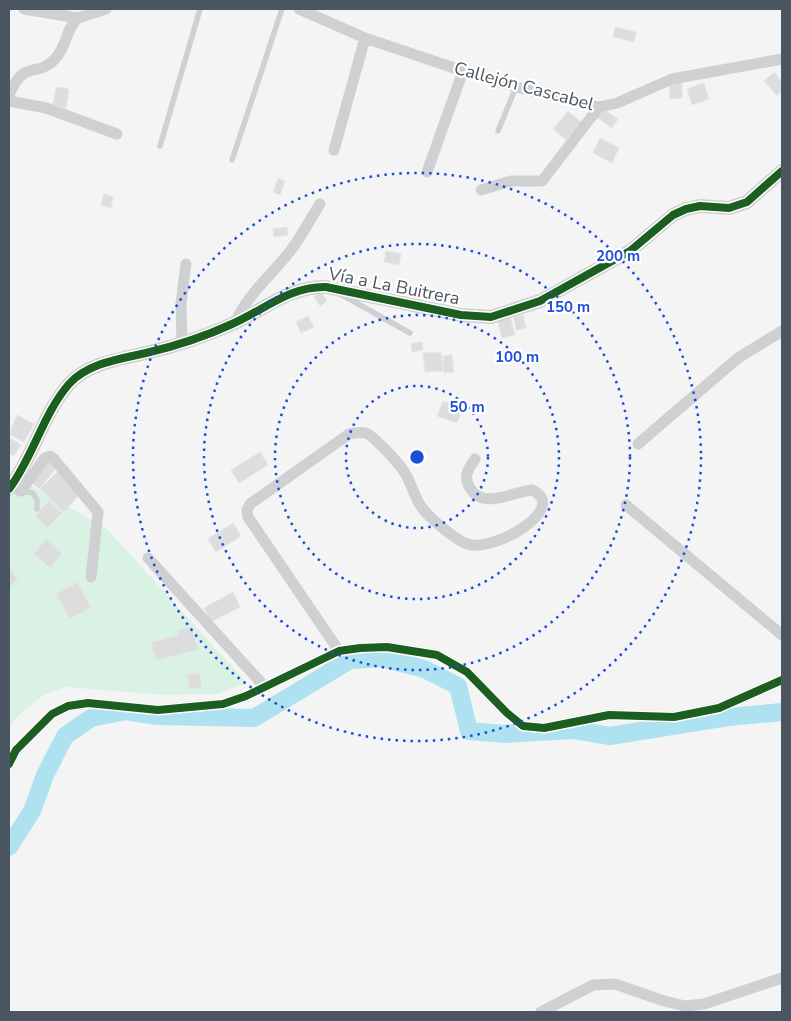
<svg xmlns="http://www.w3.org/2000/svg" width="791" height="1021" font-family="'Nunito Sans',sans-serif">
	<style>
		.green { fill: #d9f2e3 }
		.lines { fill: none; stroke-linecap: round; stroke-linejoin: round }
		.river { stroke: #aee2f0; stroke-width: 18 }
		.building { fill: #ddddde; stroke: #e5e6e7 }
		.service { stroke: #ced0d2; stroke-width: 5.5 }
		.minor { stroke: #ced0d2; stroke-width: 11 }
		.tertiary { stroke: #ced0d2; stroke-width: 14 }
		.cycleway-casing { stroke: #fff; stroke-width: 11 }
		.cycleway { stroke: #1b5e20; stroke-width: 8 }
		.ring { fill: none; stroke: #1d4ed8; stroke-width: 2.5; stroke-dasharray: 2.5 5 }
		.labels { text-anchor: middle; dominant-baseline: central; stroke-width: 4.5; stroke-linejoin: round; paint-order: stroke }
		.street-label { font-size: 18px; fill: #4a5661; stroke: #fff }
		.centre { fill: #1d4ed8; stroke: #fff; stroke-width: 2.5 }
		.ring-label { font-size: 15px; text-anchor: middle; font-weight: bold; fill: #1d4ed8; stroke: #fff; stroke-width: 4.5; stroke-linejoin: round; paint-order: stroke }
	</style>
	<rect width="100%" height="100%" fill="#f4f4f4"/>
	<path class="green" d="M 25,482 L 107,529 L 247,683 L 217,694 L 162,695 L 65,687 L 44,695 L 23,711 L 9,727 L 9,500 Z"/>
	<g class="lines">
		<path class="river" d="M 9,847 L 32,811 L 45,775 L 65,736 L 91,718 L 126,711 L 157,716 L 254,718 L 350,660 L 382,658 L 424,669 L 458,686 L 469,731 L 505,734 L 574,730 L 610,736 L 728,717 L 782,712"/>
	</g>
	<path class="building" d="M 615,27 L 636,32 L 634,42 L 613,37 Z
		M 774,72 L 782,82 L 782,91 L 777,96 L 764,81 Z
		M 669,81 L 682,81 L 682,98 L 670,99 Z
		M 704,83 L 709,99 L 692,105 L 687,89 Z
		M 56,87 L 69,89 L 66,108 L 53,105 Z
		M 602,108 L 618,119 L 612,128 L 596,117 Z
		M 568,111 L 581,122 L 566,140 L 553,129 Z
		M 600,138 L 619,148 L 612,163 L 593,153 Z
		M 278,178 L 285,181 L 280,195 L 273,192 Z
		M 104,194 L 113,197 L 111,208 L 101,205 Z
		M 287,227 L 288,235 L 274,237 L 273,229 Z
		M 386,251 L 401,254 L 399,265 L 384,262 Z
		M 321,292 L 327,301 L 320,306 L 314,297 Z
		M 523,315 L 526,328 L 516,330 L 514,317 Z
		M 308,316 L 314,327 L 301,333 L 296,322 Z
		M 510,316 L 515,335 L 502,338 L 497,319 Z
		M 422,342 L 423,350 L 412,352 L 411,344 Z
		M 441,352 L 443,371 L 425,372 L 423,353 Z
		M 452,355 L 454,372 L 444,373 L 443,356 Z
		M 443,401 L 463,408 L 457,423 L 437,416 Z
		M 17,415 L 34,424 L 24,442 L 9,434 Z
		M 10,438 L 21,445 L 14,456 L 9,453 Z
		M 260,452 L 268,465 L 239,483 L 231,470 Z
		M 48,458 L 58,466 L 39,489 L 29,480 Z
		M 58,471 L 81,493 L 64,512 L 40,489 Z
		M 49,501 L 62,513 L 47,528 L 35,516 Z
		M 233,523 L 241,536 L 216,552 L 208,539 Z
		M 46,539 L 62,553 L 50,568 L 34,554 Z
		M 9,569 L 18,579 L 9,588 Z
		M 77,582 L 91,607 L 70,619 L 56,594 Z
		M 233,592 L 240,607 L 211,622 L 204,608 Z
		M 192,627 L 198,650 L 156,660 L 151,642 L 179,635 L 178,630 Z
		M 200,673 L 202,687 L 190,689 L 187,675 Z"/>
	<g class="lines">
		<path class="service" d="M 498,131 L 516,87
			M 160,146 L 200,9
			M 232,160 L 282,9
			M 342,295 L 410,333
			M 22,491 L 33,493 L 37,500 L 37,509"/>
		<path class="minor" d="M 24,9 L 78,18 L 106,9
			M 299,9 L 365,38 L 463,71 L 516,87 L 599,107 L 617,103 L 672,79 L 782,59
			M 9,95 C 25,58 35,79 55,59 C 67,47 65,30 78,18
			M 9,101 L 46,108 L 117,134
			M 334,150 L 365,38
			M 427,172 L 463,71
			M 481,190 L 511,181 L 542,181 L 599,107
			M 235,323 C 248,293 272,275 291,250 C 302,236 310,219 320,204
			M 182,343 L 181,303 L 186,264
			M 638,444 L 738,358 L 782,331
			M 11,486 L 21,491 L 45,458 L 50,456 L 54,459 L 98,512 L 91,577
			M 626,505 L 782,635
			M 148,558 L 265,687
			M 339,651 L 248,517 L 247,510 L 250,504 L 349,434 C 355,433 362,431 368,434 C 378,441 399,463 405,473 C 411,483 414,495 420,505 C 427,516 454,539 467,544 C 493,553 571,508 532,490 C 512,492 483,510 470,488 C 463,477 468,469 475,459
			M 9,764 L 16,750 L 52,714 L 68,706 L 88,703 L 158,710 L 223,704 L 246,696 L 339,651 L 360,648 L 387,647 L 437,655 L 467,672 L 507,713 L 523,726 L 544,728 L 609,715 L 674,717 L 719,708 L 782,680
			M 541,1012 L 593,985 L 615,984 L 664,1001 L 685,1006 L 704,1004 L 782,978"/>
		<path class="tertiary" d="M 9,489 C 33,457 43,414 69,384 C 88,363 120,359 146,353 C 176,346 204,337 232,324 C 264,310 290,286 326,287 L 461,315 L 491,317 L 540,301 L 630,251 L 673,215 L 686,209 L 700,206 L 729,208 L 747,202 L 782,171"/>
		<defs>
			<path id="cycleway" d="M 9,489 C 33,457 43,414 69,384 C 88,363 120,359 146,353 C 176,346 204,337 232,324 C 264,310 290,286 326,287 L 461,315 L 491,317 L 540,301 L 630,251 L 673,215 L 686,209 L 700,206 L 729,208 L 747,202 L 782,171
				M 9,764 L 16,750 L 52,714 L 68,706 L 88,703 L 158,710 L 223,704 L 246,696 L 339,651 L 360,648 L 387,647 L 437,655 L 467,672 L 507,713 L 523,726 L 544,728 L 609,715 L 674,717 L 719,708 L 782,680"/>
		</defs>
		<use href="#cycleway" class="cycleway-casing"/>
		<use href="#cycleway" class="cycleway"/>
	</g>
	<g class="ring">
		<circle cx="417" cy="457" r="71"/>
		<circle cx="417" cy="457" r="142"/>
		<circle cx="417" cy="457" r="213"/>
		<circle cx="417" cy="457" r="284"/>
	</g>
	<g class="labels">
		<g class="street-label">
			<text transform="translate(524 86) rotate(15)">Callejón Cascabel</text>
			<text transform="translate(394 286) rotate(11)">Vía a La Buitrera</text>
		</g>
	</g>
	<circle cx="417" cy="457" r="8" class="centre"/>
	<g class="ring-label">
		<text x="618" y="261">200 m</text>
		<text x="568" y="312">150 m</text>
		<text x="517" y="362">100 m</text>
		<text x="467" y="412">50 m</text>
	</g>
	<rect width="791" height="1021" fill="none" stroke="#4a5661" stroke-width="20"/>
</svg>
